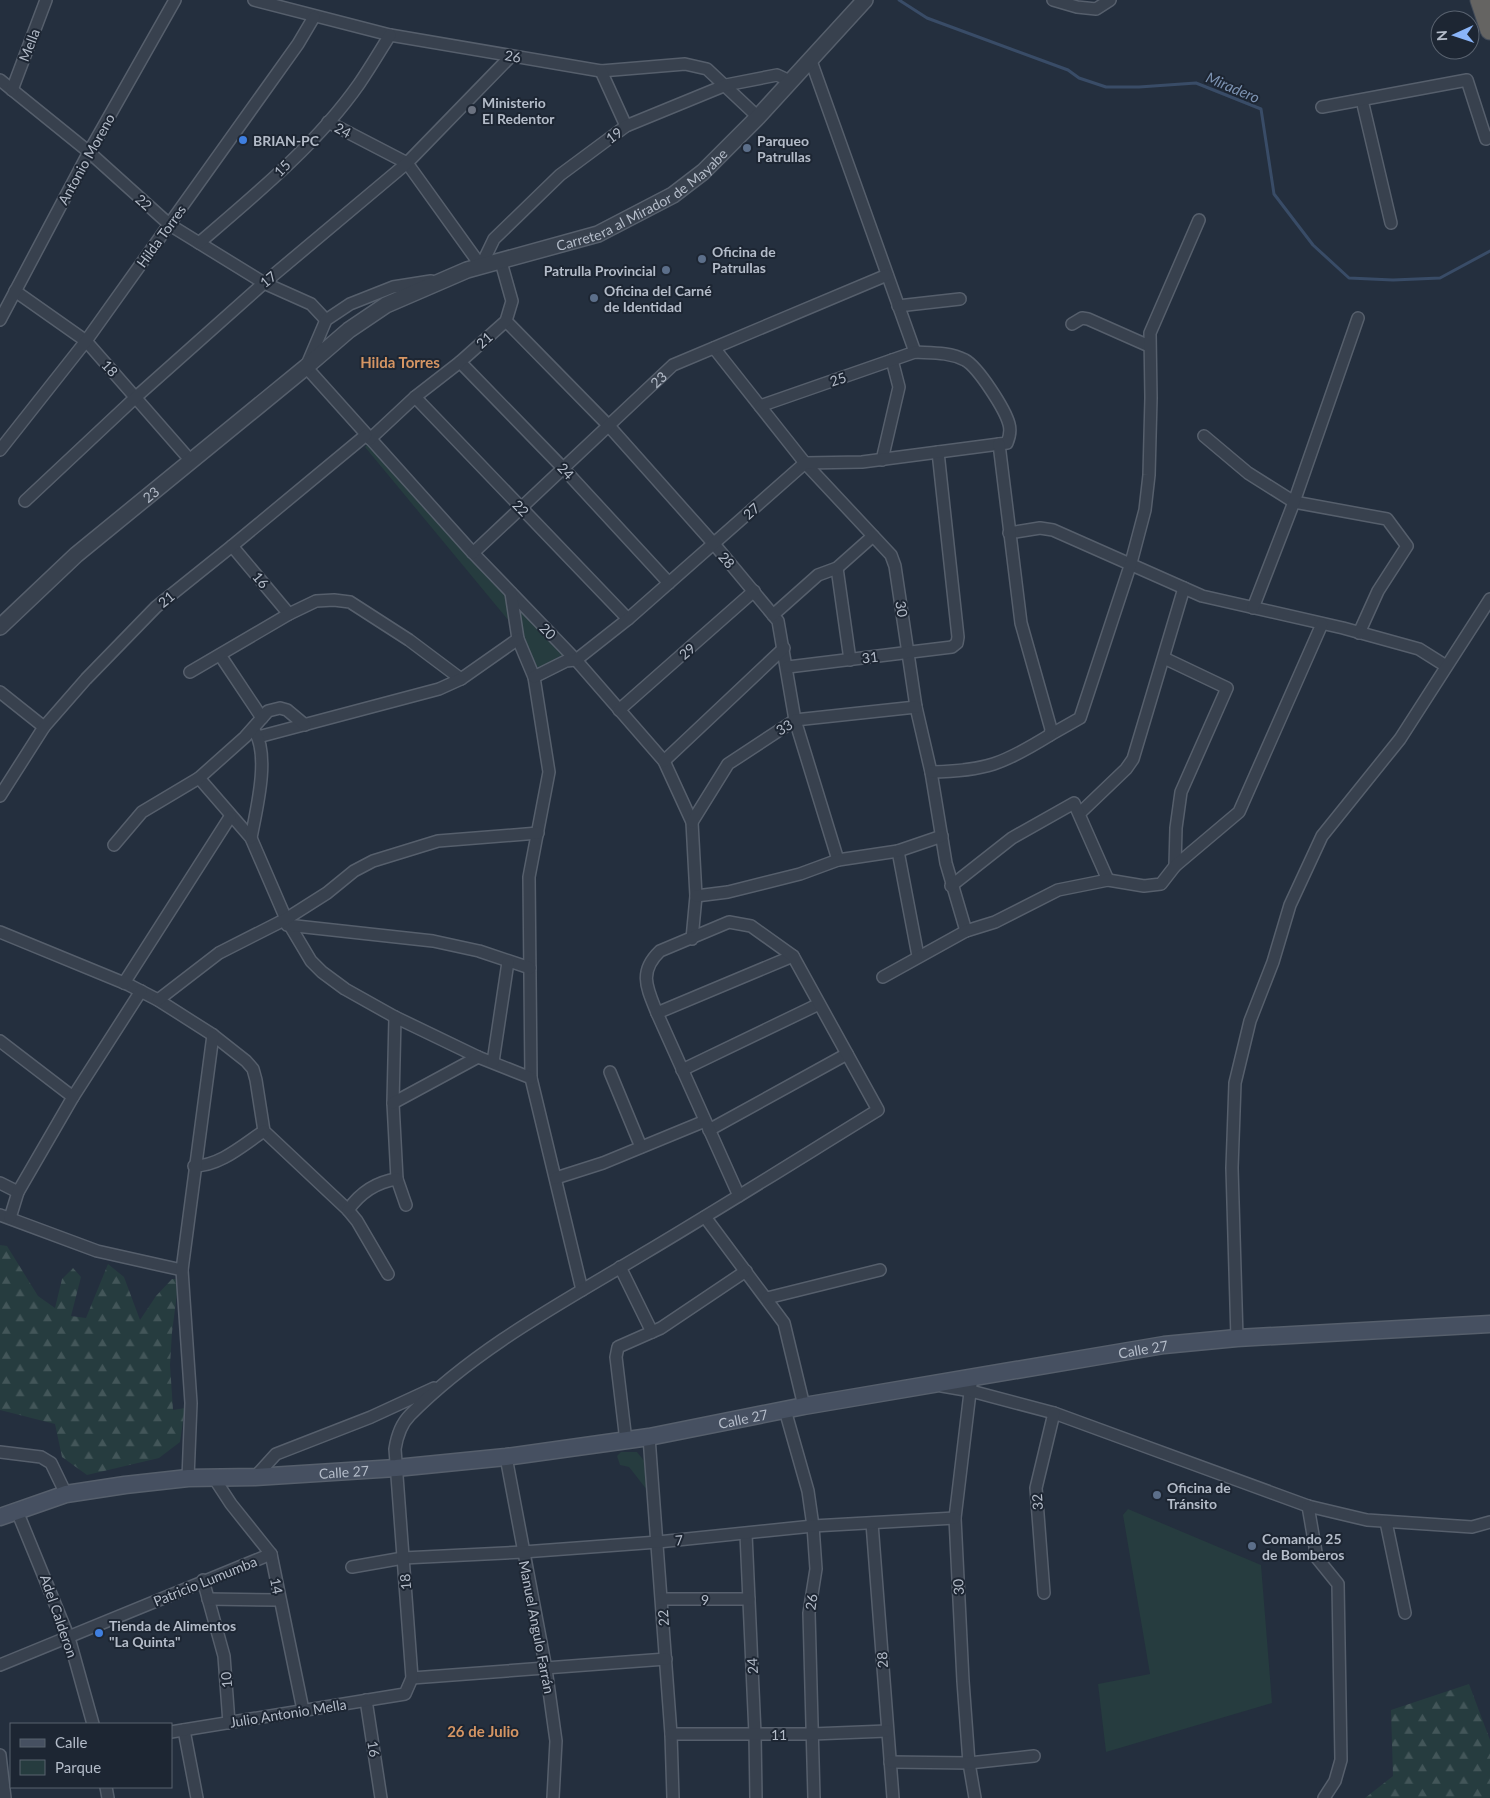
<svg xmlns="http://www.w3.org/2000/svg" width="1490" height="1798" font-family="Lato,sans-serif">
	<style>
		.green { fill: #263c3f }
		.forest { fill: url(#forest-firs) }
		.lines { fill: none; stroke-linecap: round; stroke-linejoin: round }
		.stream { stroke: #394c67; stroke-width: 3 }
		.minor-casing { stroke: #565f6c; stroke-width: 14 }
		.tertiary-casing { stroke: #565f6c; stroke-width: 18 }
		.secondary-casing { stroke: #565f6c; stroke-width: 19 }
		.trunk-casing { stroke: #434c59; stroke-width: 21 }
		.minor { stroke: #38414e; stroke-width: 11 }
		.tertiary { stroke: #38414e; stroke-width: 15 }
		.secondary { stroke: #465061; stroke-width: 16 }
		.trunk { stroke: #656462; stroke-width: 19 }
		.worship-dot { fill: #6b7280; stroke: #1d2633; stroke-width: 2 }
		.shop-dot { fill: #3f7fe0; stroke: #1d2633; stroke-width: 2 }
		.service-dot { fill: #5c6f8a; stroke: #1d2633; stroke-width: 2 }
		.labels { text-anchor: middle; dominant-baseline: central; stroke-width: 4; stroke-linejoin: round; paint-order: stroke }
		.street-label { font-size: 14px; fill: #b4bcc9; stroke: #1d2633 }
		.poi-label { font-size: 14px; font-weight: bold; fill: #b4bcc9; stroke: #1d2633; text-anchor: start }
		.water-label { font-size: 15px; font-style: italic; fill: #7c92b1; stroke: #1d2633 }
		.neighbourhood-label { font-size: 15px; font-weight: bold; fill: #d59563; stroke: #1d2633 }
	</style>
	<defs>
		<pattern id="forest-firs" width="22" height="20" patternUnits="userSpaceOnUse" patternTransform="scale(1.25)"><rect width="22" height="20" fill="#263c3f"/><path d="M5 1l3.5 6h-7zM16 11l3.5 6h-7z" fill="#435659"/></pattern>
	</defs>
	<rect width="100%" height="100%" fill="#242f3e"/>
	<path class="green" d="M 368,443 L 562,655 L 538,668 L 523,638 L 365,447 Z
		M 621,1452 L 637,1452 L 646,1463 L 650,1490 L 647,1490 L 629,1467 L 620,1465 L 617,1456 Z
		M 1128,1509 L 1261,1565 L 1272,1703 L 1106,1752 L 1098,1684 L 1150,1674 L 1123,1515 Z"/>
	<path class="forest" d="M 0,1245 L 7,1246 L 38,1296 L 55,1308 L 62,1279 L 73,1268 L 81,1277 L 71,1316 L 86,1318 L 108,1264 L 124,1277 L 140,1320 L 156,1296 L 172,1279 L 179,1279 L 172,1332 L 170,1365 L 173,1410 L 185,1408 L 180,1442 L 159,1458 L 87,1475 L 62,1457 L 55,1424 L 0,1410 Z
		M 1469,1684 L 1490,1740 L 1490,1798 L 1365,1798 L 1393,1776 L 1391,1710 Z"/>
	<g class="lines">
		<path class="stream" d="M 899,0 L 927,18 L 1068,70 L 1079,78 L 1106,87 L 1139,87 L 1196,83 L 1261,109 L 1274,194 L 1313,245 L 1349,278 L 1393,280 L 1440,278 L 1490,251"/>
		<defs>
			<g id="minor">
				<path d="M 254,0 L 390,35 L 601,71 L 685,64 L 707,69 L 758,117"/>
				<path d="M 1053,0 L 1077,7 L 1096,9 L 1110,0"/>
				<path d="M 810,58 L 915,352"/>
				<path d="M 601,71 L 626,126"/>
				<path d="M 0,80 L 89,152 L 170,225 L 264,283 L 311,304 L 326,320"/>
				<path d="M 12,90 L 46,0"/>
				<path d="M 1362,100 L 1391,223"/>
				<path d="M 1322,107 L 1467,80 L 1486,139 L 1490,137"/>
				<path d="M 328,122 L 407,163 L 481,266 L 494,239 L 560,175 L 626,126 L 726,85 L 777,75 L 790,81"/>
				<path d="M 199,243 C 255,195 317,144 359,84 C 370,68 380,51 390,35"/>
				<path d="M 431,281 L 393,287 L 350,304 L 326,320 L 306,367 L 473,553 L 576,660 L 664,761 L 692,822 L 696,896 L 692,939"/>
				<path d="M 15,291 L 86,341 L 191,461"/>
				<path d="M 898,306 L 960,299"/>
				<path d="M 0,320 L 89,152 L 175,0"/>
				<path d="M 506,321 L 608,425 L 714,544 L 778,621 L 795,720 L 838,860"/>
				<path d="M 1072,324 L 1082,318 L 1088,319 L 1149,346"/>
				<path d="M 714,348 L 805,463 L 891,555 L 895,566 L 916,707 L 931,772 L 946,863 L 966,931"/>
				<path d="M 460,362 L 563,468 L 669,583"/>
				<path d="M 415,397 L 628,619"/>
				<path d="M 1204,436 L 1248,473 L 1294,502 L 1387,519 L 1407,546 L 1378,591 L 1359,633"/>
				<path d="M 370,439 L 415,397 L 460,362 L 506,321 L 512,301 L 501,262"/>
				<path d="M 0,450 L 86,341 L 298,44 L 314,17"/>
				<path d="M 882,460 L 899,387 L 892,360"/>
				<path d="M 25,501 L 136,397 L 264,283 L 407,163 L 511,56"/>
				<path d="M 1009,533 L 1040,528 L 1053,530 L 1202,596 L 1343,628 L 1419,649 L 1446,666"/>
				<path d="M 232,546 L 289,614"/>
				<path id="s1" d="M 473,553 L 673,365 L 887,275"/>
				<path d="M 837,568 L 850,660"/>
				<path d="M 511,593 L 518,639 L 534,677 L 549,772 L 529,877 L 531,1078 L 582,1290"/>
				<path d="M 1253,608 L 1294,502 L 1358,318"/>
				<path d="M 773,615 L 818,575 L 837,568 L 873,536"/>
				<path d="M 220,655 L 262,718"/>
				<path d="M 1164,658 L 1227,688 L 1181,792 L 1176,828 L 1175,866"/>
				<path d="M 788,667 L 952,647 L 957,643 L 958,637 L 938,452"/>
				<path d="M 190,672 L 289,614 L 316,601 L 334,600 L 350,602 L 409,640 L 461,679"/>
				<path d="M 534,677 L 566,661 L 576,660 L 628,619 L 805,463 L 862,462 L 1007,443 C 1010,436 1011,431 1009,424 C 1005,409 978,367 965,360 C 949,352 932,353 915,352 L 760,406"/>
				<path d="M 0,692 L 44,727"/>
				<path d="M 619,710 L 754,591"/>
				<path d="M 1050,735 L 1080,718 L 1131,563 L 1145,510 L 1149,475 L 1151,398 L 1150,333 L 1199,220"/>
				<path d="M 258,737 L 439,689 L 461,679 L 518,639"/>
				<path d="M 664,761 L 784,648"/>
				<path d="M 931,772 C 986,771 1003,764 1050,735 L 1051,729 L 1021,623 L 999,444"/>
				<path d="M 199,778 L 251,838 L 286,919 L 311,961 L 322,972 L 345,989 L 395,1017 L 478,1057 L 531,1078"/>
				<path d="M 0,796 L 44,727 L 86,679 L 156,607 L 232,546 L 366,435"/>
				<path d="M 1080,813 L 1126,769 L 1133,759 L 1184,588"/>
				<path d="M 692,822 L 728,764 L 795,720 L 916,707"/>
				<path d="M 251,838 C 256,811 270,757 255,732"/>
				<path d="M 114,845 L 142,812 L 199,778 L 245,737 L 268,711 L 280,708 L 287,710 L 305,725"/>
				<path d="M 898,851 L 918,956"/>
				<path d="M 951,886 L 1012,838 L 1074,803 L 1108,880"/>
				<path d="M 696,896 L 728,892 L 800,874 L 838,860 L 898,851 L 942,836"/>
				<path d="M 287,925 L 433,941 L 479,951 L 530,968"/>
				<path d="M 0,932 L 129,985 L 158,1000 L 213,1035 L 246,1061 L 253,1069 L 256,1080 L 264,1131 L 348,1210 L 357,1221 L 388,1274"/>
				<path d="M 883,977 L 966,931 L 995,922 L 1058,890 L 1108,880 L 1144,886 L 1161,884 L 1175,866 L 1239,812 L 1322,624"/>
				<path d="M 124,983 L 230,817"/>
				<path d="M 158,1000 L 219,953 L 286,919 L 327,893 L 354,871 L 373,861 L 438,841 L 538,833"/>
				<path d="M 657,1013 L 793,956"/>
				<path d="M 395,1017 L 393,1103 L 397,1179 L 406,1205"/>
				<path d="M 0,1041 L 73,1097"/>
				<path d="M 493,1062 L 508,962"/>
				<path d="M 682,1070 L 819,1004"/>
				<path d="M 610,1072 L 641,1147"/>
				<path d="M 393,1103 L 478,1057"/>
				<path d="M 709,1130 L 847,1054"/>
				<path d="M 194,1166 C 220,1166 243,1145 264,1131"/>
				<path d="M 556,1178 L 603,1163 L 705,1121"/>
				<path d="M 0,1183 L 18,1192"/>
				<path d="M 348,1210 C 360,1193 376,1182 397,1179"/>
				<path d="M 0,1215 L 97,1251 L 182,1270"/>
				<path d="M 705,1217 L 784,1323 L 804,1406"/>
				<path d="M 10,1218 L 18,1192 L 73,1097 L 141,991"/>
				<path d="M 620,1267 L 652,1332"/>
				<path d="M 767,1298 L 880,1270"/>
				<path d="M 1237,1338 L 1232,1168 L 1235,1083 L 1250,1021 L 1273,962 L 1290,905 L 1322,836 L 1400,739 L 1490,599"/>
				<path d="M 971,1384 L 955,1518 L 963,1681 L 969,1763 L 975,1798"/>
				<path d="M 942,1386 L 971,1391 L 1054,1413 L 1308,1506 L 1367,1520 L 1472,1527 L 1490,1522"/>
				<path d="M 785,1410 L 808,1491 L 813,1526 L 816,1569 L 809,1613 L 814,1798"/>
				<path d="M 649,1437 L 671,1734 L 673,1798"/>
				<path d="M 626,1441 L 616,1357 L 618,1347 L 661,1328 L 746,1271"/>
				<path d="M 0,1452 L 41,1457 L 51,1463 L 66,1494"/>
				<path d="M 506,1457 L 546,1669 L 556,1741 L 553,1798"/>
				<path d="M 255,1477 L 276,1454 L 371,1417 L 434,1388"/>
				<path d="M 188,1478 L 191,1403 L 182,1270 L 213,1035"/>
				<path d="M 214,1478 L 231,1504 L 271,1554 L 303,1710"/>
				<path d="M 1308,1506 L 1317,1558 L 1338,1584 L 1341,1760 L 1335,1781 L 1324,1798"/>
				<path d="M 17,1511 L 69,1638 L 93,1724"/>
				<path d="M 1386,1522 L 1405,1613"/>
				<path d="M 872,1523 L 893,1798"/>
				<path d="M 746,1534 L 755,1734 L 756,1798"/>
				<path d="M 352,1567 L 403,1558 L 523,1552 L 658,1542 L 813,1526 L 955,1518"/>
				<path d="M 203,1580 L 224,1656 L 229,1723"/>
				<path d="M 1044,1593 L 1036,1488 L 1054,1413"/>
				<path d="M 208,1599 L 280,1600"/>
				<path d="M 662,1599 L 749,1599"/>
				<path d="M 0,1665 L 271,1554"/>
				<path d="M 412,1678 L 666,1659"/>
				<path d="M 366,1700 L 381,1798"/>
				<path d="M 184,1730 L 197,1798"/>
				<path d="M 171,1732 L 405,1694 L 412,1678 L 395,1449 C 397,1436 401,1424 410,1415 C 476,1348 563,1302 643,1254 C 722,1207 800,1158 878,1110 L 793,956 L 751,926 L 729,922 L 660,951 C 638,972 647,988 657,1013 L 739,1196"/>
				<path d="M 671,1734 L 812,1734 L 887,1731"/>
				<path d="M 0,1755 L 5,1798"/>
				<path d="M 890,1762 L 969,1763 L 1034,1756"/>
				<path d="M 106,1787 L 108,1798"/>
			</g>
			<g id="tertiary">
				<path id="s2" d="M 0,627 L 76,555 L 306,367 L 349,330 L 386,305 L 467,270 L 598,234 L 673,195 L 703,172 L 758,117 L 865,0"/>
			</g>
			<g id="secondary">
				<path id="s3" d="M 0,1517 L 66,1494 L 125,1485 L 188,1478 L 255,1477 L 396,1468 L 506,1457 L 649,1437 L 804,1406 L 1164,1345 L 1237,1338 L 1490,1324"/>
			</g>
			<path id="trunk" d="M 1480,0 L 1490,30"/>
		</defs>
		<use href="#minor" class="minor-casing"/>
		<use href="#tertiary" class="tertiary-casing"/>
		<use href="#secondary" class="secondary-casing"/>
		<use href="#trunk" class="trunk-casing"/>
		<use href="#minor" class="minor"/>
		<use href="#tertiary" class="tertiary"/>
		<use href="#secondary" class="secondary"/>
		<use href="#trunk" class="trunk"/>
	</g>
	<circle class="worship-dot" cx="472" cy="110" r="5"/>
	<g class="shop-dot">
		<circle cx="243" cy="140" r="5"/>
		<circle cx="99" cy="1633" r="5"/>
	</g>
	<g class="service-dot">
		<circle cx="747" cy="148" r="5"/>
		<circle cx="702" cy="259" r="5"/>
		<circle cx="666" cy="270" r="5"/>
		<circle cx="594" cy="298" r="5"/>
		<circle cx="1157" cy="1495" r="5"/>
		<circle cx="1252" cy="1546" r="5"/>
	</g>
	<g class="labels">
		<g class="street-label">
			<text transform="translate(29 45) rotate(-69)">Mella</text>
			<text transform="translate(513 56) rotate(10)">26</text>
			<text transform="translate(343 130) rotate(28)">24</text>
			<text transform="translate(614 135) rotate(-37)">19</text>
			<text transform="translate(86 159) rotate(-61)">Antonio Moreno</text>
			<text transform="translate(282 168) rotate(-46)">15</text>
			<text stroke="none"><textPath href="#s2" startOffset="782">Carretera al Mirador de Mayabe</textPath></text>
			<text transform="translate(144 202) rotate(42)">22</text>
			<text transform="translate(161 236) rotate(-54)">Hilda Torres</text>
			<text transform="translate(268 279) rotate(-40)">17</text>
			<text transform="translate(484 340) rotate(-42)">21</text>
			<text transform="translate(110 368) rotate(48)">18</text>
			<text stroke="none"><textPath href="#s1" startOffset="254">23</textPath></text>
			<text transform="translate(838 379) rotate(-19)">25</text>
			<text transform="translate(566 471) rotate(47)">24</text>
			<text stroke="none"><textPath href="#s2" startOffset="201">23</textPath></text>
			<text transform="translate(521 508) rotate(46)">22</text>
			<text transform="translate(751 511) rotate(-42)">27</text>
			<text transform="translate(727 560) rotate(49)">28</text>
			<text transform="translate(261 580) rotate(50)">16</text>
			<text transform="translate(166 599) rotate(-39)">21</text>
			<text transform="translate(902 609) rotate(81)">30</text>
			<text transform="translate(548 631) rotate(46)">20</text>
			<text transform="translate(687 651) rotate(-41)">29</text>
			<text transform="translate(870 657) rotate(-7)">31</text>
			<text transform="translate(784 727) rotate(-32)">33</text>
			<text stroke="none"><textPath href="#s3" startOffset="1158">Calle 27</textPath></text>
			<text stroke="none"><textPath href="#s3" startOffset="752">Calle 27</textPath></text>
			<text stroke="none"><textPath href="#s3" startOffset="349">Calle 27</textPath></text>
			<text transform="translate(1037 1502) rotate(-94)">32</text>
			<text transform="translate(679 1540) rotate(-5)">7</text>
			<text transform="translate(205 1581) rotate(-22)">Patricio Lumumba</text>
			<text transform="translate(405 1582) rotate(-95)">18</text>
			<text transform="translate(277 1586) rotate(79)">14</text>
			<text transform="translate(958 1587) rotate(-93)">30</text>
			<text x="705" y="1599">9</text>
			<text transform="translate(811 1602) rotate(-82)">26</text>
			<text transform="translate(59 1616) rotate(71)">Adel Calderon</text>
			<text transform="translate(663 1618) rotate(-94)">22</text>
			<text transform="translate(537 1627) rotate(79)">Manuel Angulo Farrán</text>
			<text transform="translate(882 1660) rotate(-94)">28</text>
			<text transform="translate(752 1666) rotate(-93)">24</text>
			<text transform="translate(226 1680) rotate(-95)">10</text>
			<text transform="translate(288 1713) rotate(-9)">Julio Antonio Mella</text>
			<text x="779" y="1734">11</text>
			<text transform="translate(374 1749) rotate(81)">16</text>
		</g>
		<g class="poi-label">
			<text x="482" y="102">Ministerio<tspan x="482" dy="16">El Redentor</tspan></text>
			<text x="253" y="140">BRIAN-PC</text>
			<text x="757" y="140">Parqueo<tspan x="757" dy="16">Patrullas</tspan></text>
			<text x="712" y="251">Oficina de<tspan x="712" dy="16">Patrullas</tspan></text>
			<text x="656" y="270" text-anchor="end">Patrulla Provincial</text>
			<text x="604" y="290">Oficina del Carné<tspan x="604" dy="16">de Identidad</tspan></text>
			<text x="1167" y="1487">Oficina de<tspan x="1167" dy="16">Tránsito</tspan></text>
			<text x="1262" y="1538">Comando 25<tspan x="1262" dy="16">de Bomberos</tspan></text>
			<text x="109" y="1625">Tienda de Alimentos<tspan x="109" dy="16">"La Quinta"</tspan></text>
		</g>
		<g class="water-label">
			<text transform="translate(1233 87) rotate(23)">Miradero</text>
		</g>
		<g class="neighbourhood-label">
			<text x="400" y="362">Hilda Torres</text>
			<text x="483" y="1731">26 de Julio</text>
		</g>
	</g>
	<rect x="10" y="1723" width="162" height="65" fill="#1d2633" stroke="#59626f"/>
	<rect x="20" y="1739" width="25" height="8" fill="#465061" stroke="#59626f"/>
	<text x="55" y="1748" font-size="15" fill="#b4bcc9">Calle</text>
	<rect x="20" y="1760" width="25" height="15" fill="#263c3f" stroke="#59626f"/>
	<text x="55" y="1773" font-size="15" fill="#b4bcc9">Parque</text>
	<g transform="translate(1455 35) rotate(267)"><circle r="24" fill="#1d2633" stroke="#59626f"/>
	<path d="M0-4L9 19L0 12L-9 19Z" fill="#8ab4f8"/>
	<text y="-8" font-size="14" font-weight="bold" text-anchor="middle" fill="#b4bcc9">N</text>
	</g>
</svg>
